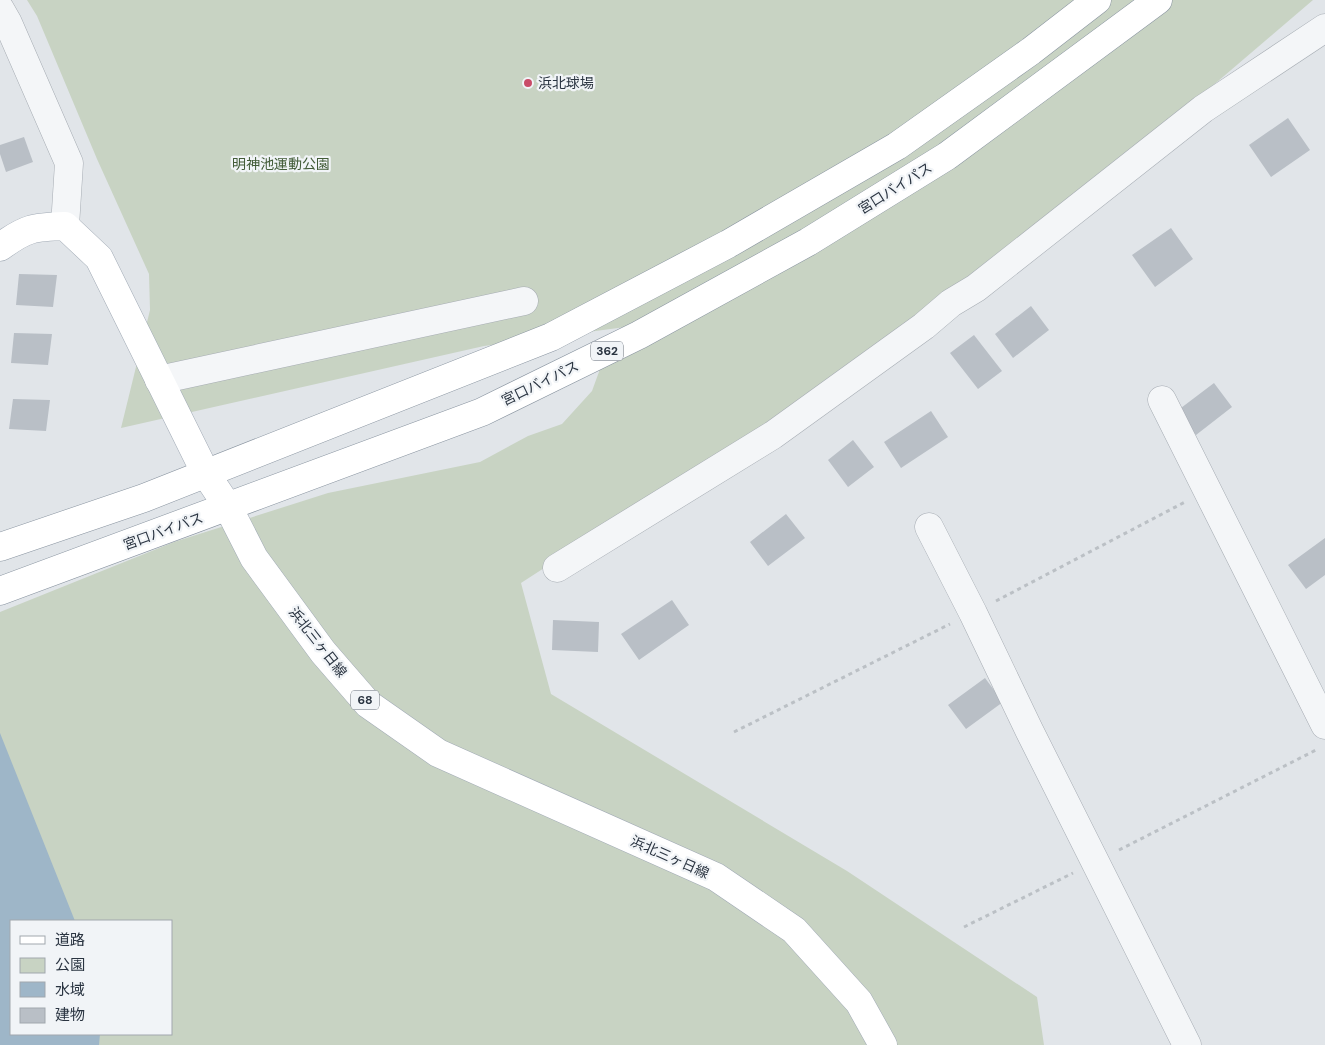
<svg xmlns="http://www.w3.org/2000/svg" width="1325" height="1045" font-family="'DM Sans','Noto Sans JP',sans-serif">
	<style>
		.green { fill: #c8d3c3; fill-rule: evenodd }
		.water { fill: #9eb6c8 }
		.building { fill: #b9bfc6 }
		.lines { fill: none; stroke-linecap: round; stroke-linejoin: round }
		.minor-casing { stroke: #a6acb3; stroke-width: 29 }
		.primary-casing { stroke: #a1aab5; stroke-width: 29 }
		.trunk-casing { stroke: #8994a0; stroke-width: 29 }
		.path { stroke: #bbc0c5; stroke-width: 3; stroke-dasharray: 4 4; stroke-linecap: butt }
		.minor { stroke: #f4f6f8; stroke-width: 28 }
		.primary { stroke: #fff; stroke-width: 28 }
		.trunk { stroke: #fff; stroke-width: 28 }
		.poi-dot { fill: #c94c68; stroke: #f1f4f7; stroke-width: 2 }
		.labels { text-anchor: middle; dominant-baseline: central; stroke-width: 4.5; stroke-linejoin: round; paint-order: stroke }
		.shield { fill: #f1f4f7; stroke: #666e78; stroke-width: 1 }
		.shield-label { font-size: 12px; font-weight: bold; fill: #2a3441 }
		.poi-label { font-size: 14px; fill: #2a3441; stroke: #f1f4f7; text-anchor: start }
		.park-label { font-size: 14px; fill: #425c38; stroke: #f1f4f7 }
		.street-label { font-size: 14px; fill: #2a3441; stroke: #f1f4f7 }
	</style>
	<rect width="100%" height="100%" fill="#e1e5e9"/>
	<path class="green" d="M 27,0 L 1313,0 L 976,288 L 521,583 L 551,694 L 847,871 L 1037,997 L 1044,1045 L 0,1045 L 0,612 L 174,542 L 328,493 L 480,462 L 528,436 L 562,424 L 592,391 L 608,347 L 700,317 L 484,346 L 121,428 L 150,310 L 149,274 L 97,159 L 37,16 ZM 11,921 L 171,921 L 171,1034 L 11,1034 Z"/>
	<path class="water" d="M 0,733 L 75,921 L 11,921 L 11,1034 L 100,1034 L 99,1045 L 0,1045 Z"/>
	<path class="building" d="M 1288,118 L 1310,150 L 1271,177 L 1249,145 Z
		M 24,137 L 33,162 L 6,172 L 0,154 L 0,145 Z
		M 1171,228 L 1193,259 L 1155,287 L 1132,255 Z
		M 19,274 L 57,275 L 53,307 L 16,305 Z
		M 1031,306 L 1049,330 L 1013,358 L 995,334 Z
		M 14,333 L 52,334 L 48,365 L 11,363 Z
		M 974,335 L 1002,371 L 978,389 L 950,353 Z
		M 1214,383 L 1232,407 L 1196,435 L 1177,411 Z
		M 13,399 L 50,400 L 46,431 L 9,429 Z
		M 931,411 L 948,437 L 901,468 L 884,442 Z
		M 853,440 L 874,467 L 848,487 L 828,460 Z
		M 786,514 L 805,538 L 768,566 L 750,542 Z
		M 1325,538 L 1325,575 L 1306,589 L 1288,565 Z
		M 672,600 L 689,625 L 639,660 L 621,634 Z
		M 553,620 L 599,622 L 598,652 L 552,650 Z
		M 985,678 L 1003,702 L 966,729 L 948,705 Z"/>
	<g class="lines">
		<defs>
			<path id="minor" d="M 0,9 L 8,23 L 69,163 L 65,226
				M 159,380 L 524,301
				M 1162,400 L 1325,725
				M 929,527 L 973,613 L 1029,730 L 1187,1045
				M 557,568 L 773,435 L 924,326 L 951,303 L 976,288 L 1203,109 L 1325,28"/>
			<path id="primary" d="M 0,247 C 26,228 33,227 65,226 L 99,258 L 206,474 L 228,507 L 254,558 L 323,652 L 368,704 L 438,753 L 716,877 L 794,930 L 859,1002 L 883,1045"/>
			<path id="trunk" d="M 0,547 L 144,498 L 551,337 L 728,244 L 897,146 L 1031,51 L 1097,0
				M 0,591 L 482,412 L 639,335 L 808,242 L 947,156 L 1158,0"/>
		</defs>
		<use href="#minor" class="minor-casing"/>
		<use href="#primary" class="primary-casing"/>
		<use href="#trunk" class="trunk-casing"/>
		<path class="path" d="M 996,601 L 1185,502
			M 734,732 L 950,624
			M 1119,850 L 1316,750
			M 964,927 L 1073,873"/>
		<use href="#minor" class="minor"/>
		<use href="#primary" class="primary"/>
		<use href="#trunk" class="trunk"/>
	</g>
	<circle class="poi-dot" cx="528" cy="83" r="5"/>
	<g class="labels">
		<g class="shield">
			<rect x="591" y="341.5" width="32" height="19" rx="4"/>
			<rect x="351" y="690.5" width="28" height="19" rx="4"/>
		</g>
		<g class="shield-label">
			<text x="607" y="351">362</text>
			<text x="365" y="700">68</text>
		</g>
		<g class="poi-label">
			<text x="538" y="83">浜北球場</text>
		</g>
		<g class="park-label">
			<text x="281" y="164">明神池運動公園</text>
		</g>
		<g class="street-label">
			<text transform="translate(895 188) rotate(-32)">宮口バイパス</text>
			<text transform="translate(540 383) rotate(-26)">宮口バイパス</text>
			<text transform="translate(163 531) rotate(-20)">宮口バイパス</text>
			<text transform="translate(318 642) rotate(52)">浜北三ヶ日線</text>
			<text transform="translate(670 857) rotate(24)">浜北三ヶ日線</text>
		</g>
	</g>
	<rect x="10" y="920" width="162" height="115" fill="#f1f4f7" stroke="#a1a7ae"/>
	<rect x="20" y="936" width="25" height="8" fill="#ffffff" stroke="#a1a7ae"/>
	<text x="55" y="945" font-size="15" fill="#2a3441">道路</text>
	<rect x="20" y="958" width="25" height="15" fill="#c8d3c3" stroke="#a1a7ae"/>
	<text x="55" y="970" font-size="15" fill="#2a3441">公園</text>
	<rect x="20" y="982" width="25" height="15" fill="#9eb6c8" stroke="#a1a7ae"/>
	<text x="55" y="995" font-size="15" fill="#2a3441">水域</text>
	<rect x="20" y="1008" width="25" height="15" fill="#b9bfc6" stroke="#a1a7ae"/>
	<text x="55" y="1020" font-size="15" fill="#2a3441">建物</text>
</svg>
